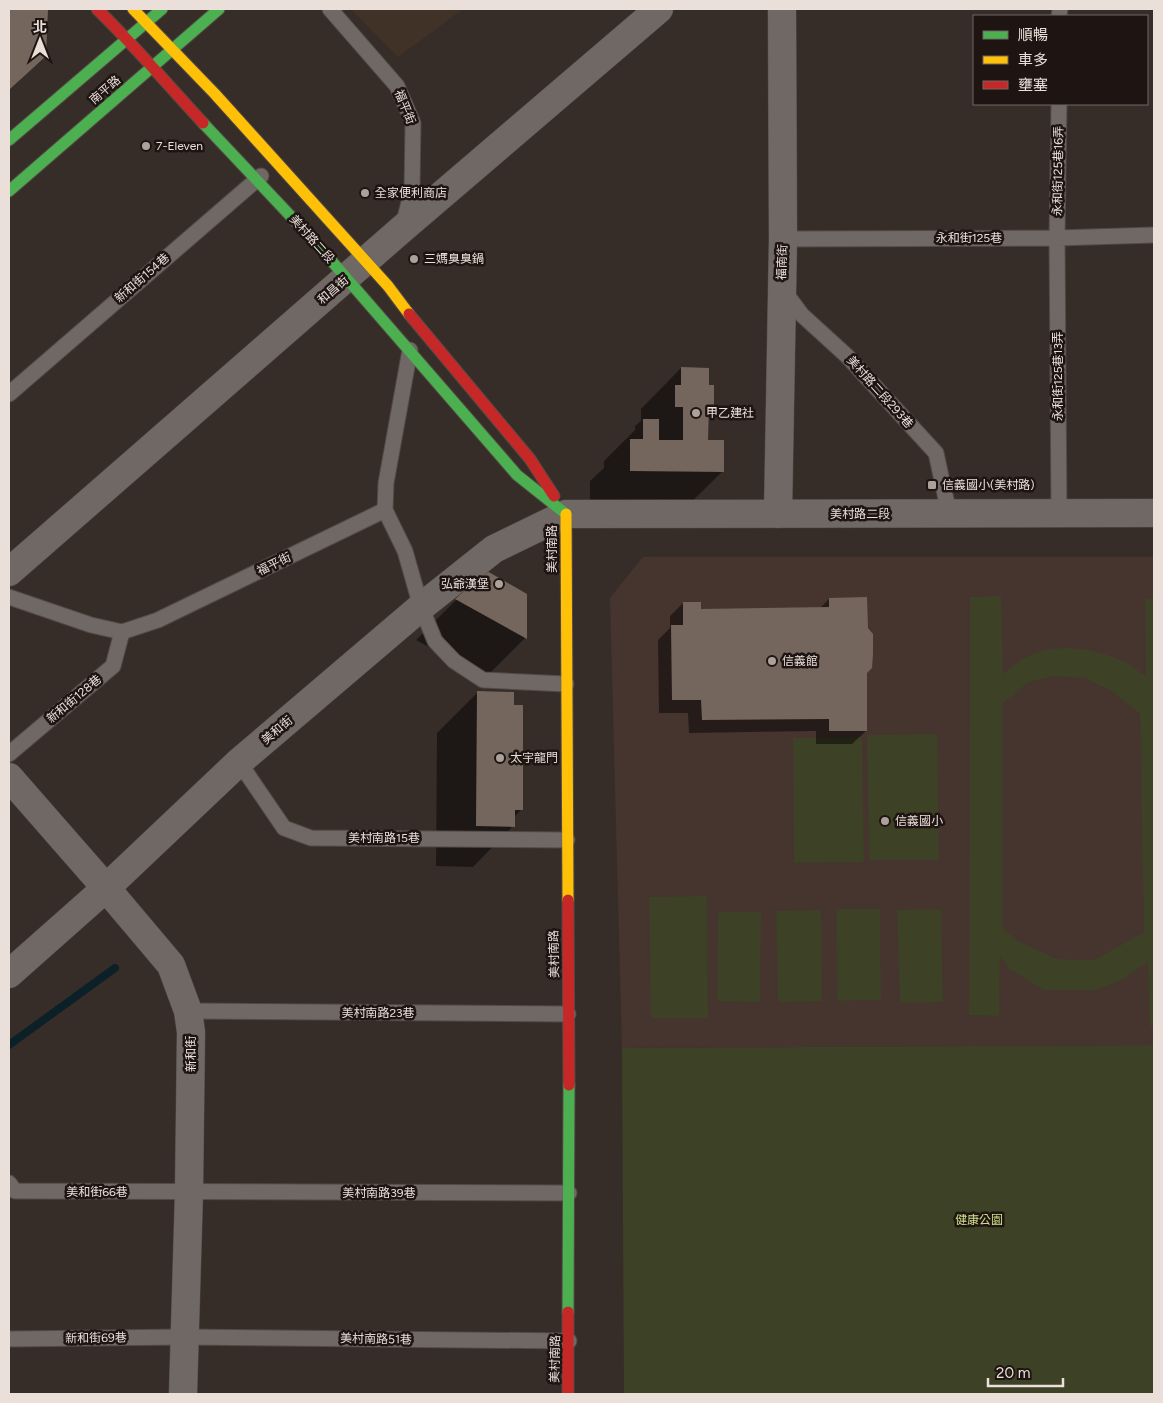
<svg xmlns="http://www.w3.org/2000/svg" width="1163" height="1403" font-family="Figtree,'Noto Sans TC',sans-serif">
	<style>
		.industrial { fill: #413228 }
		.education { fill: #46342f }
		.green { fill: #3d4125; fill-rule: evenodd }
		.shadow { fill: #0007 }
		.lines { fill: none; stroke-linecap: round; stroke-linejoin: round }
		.stream { stroke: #0c2127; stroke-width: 8 }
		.building { fill: #74665c }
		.lane-casing { stroke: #534a46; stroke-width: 17 }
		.street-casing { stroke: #534a46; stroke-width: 29 }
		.fast-casing { stroke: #534a46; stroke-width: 13 }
		.slow-casing { stroke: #534a46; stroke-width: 13 }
		.jam-casing { stroke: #534a46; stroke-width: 13 }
		.lane { stroke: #6f6864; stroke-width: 15 }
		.street { stroke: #6f6864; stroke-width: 28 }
		.fast { stroke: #4caf50; stroke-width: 11 }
		.slow { stroke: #ffc107; stroke-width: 11 }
		.jam { stroke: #c62828; stroke-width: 11 }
		.poi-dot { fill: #aca19b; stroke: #1e1512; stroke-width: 2 }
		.labels { text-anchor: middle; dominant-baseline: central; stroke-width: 5; stroke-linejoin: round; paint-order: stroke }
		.street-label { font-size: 12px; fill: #ebdfd9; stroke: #1e1512 }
		.poi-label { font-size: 12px; fill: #ebdfd9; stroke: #1e1512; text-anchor: start }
		.park-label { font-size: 12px; fill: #cfe08a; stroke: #1e1512 }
	</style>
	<rect width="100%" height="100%" fill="#372d28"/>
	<path class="industrial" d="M 351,9 L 463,9 L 398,57 Z"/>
	<path class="education" d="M 643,557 L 1154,557 L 1154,1045 L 622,1048 L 610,598 Z"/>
	<path class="green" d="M 1001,596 L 1003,674 C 1009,669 1015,664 1021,660 C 1050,642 1086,647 1116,658 C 1126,661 1136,670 1146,676 L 1145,599 L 1154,599 L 1154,1026 L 1150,1026 L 1148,962 L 1123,979 L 1097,990 L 1044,990 L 1010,969 L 1000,956 L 999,1016 L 969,1015 L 970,597 ZM 1054,676 L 1085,678 L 1110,690 L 1140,714 L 1144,932 L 1094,960 L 1057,959 L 1016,940 L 1003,928 L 1003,703 L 1029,682 Z
		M 937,734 L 939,860 L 869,860 L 867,735 Z
		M 862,737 L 864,862 L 794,863 L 793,738 Z
		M 707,896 L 708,1018 L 651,1018 L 649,897 Z
		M 836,909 L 880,909 L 881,1000 L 837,1001 Z
		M 941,909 L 943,1002 L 900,1003 L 897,910 Z
		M 821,910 L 822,1001 L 778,1002 L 776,911 Z
		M 718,912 L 761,912 L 760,1002 L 717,1001 Z
		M 1154,1045 L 1154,1394 L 624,1394 L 622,1048 Z"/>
	<path class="shadow" d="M 9,9 L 44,9 L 46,11 L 19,81 L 9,90 Z
		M 681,368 L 708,386 L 713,406 L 707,412 L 707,442 L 723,471 L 682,511 L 590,511 L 590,481 L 604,468 L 604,461 L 635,430 L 635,426 L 641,421 L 641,409 Z
		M 487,573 L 526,595 L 525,638 L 485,678 L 416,640 L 456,600 Z
		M 829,599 L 865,673 L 866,731 L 852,744 L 816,744 L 816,731 L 689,733 L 688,713 L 659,713 L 658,640 L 670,628 L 670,616 L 683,603 L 700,610 L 819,609 Z
		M 477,693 L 521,810 L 513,818 L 513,826 L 473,867 L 436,866 L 437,733 Z"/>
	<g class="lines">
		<path class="stream" d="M 9,1045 L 115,968"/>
	</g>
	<path class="building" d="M 9,9 L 46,9 L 48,10 L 46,56 L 9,90 Z
		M 681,367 L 709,368 L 709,385 L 714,385 L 714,407 L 709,407 L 708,440 L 724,440 L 724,472 L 630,471 L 630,439 L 643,439 L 643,419 L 659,419 L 659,440 L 683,440 L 683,407 L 675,407 L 675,385 L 681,385 Z
		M 487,571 L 527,594 L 527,639 L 455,599 Z
		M 867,597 L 868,628 L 873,634 L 873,654 L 872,668 L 867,673 L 867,731 L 829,731 L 829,719 L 702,720 L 701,700 L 672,700 L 671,625 L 683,625 L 683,602 L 701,602 L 701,609 L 829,607 L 829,598 Z
		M 477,691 L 514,692 L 514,705 L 523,705 L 523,810 L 515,810 L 515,827 L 476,826 Z"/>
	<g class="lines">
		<defs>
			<path id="lane" d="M 330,9 L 397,86 L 413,123 L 412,190 L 403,226
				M 1059,16 L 1060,9
				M 1059,104 L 1057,238 L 1059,513
				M 783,239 L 1057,238 L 1154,235
				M 784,291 L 802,315 L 847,356 L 936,453 L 949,513
				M 9,394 L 261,176
				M 385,510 L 405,551 L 421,607 L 435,641 L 454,661 L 483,680 L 566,684
				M 9,597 L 91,625 L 122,632 L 158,620 L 385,510 L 386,483 L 410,350
				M 9,754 L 113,666 L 122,632
				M 239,762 L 284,828 L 311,838 L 567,840
				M 188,1011 L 568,1014
				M 9,1183 L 15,1191 L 569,1193
				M 9,1339 L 184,1337 L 569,1341"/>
			<path id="street" d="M 778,514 L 783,239 L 782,9
				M 9,572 L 402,229 L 659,9
				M 9,777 L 106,888 L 171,965 L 188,1011 L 191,1032 L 189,1192 L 183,1394
				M 9,974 L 106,888 L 239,762 L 421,607 L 494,549 L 566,514 L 1154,513"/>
			<path id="fast" d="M 203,123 L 316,243 L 517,475 L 566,514
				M 9,140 L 162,9
				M 9,191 L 219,9
				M 568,1312 L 569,1085"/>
			<path id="slow" d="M 133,9 L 215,94 L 388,286 L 409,314
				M 566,514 L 568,900"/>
			<path id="jam" d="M 97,9 C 134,45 168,85 203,123
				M 409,314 L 530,459 L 554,496
				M 568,900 L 569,1085
				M 568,1394 L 568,1312"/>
		</defs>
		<use href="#lane" class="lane-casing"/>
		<use href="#street" class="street-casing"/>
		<use href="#fast" class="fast-casing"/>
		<use href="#slow" class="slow-casing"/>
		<use href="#jam" class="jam-casing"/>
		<use href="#lane" class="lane"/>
		<use href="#street" class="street"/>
		<use href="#fast" class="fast"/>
		<use href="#slow" class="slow"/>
		<use href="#jam" class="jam"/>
	</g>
	<g class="poi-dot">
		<circle cx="146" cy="146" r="5"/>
		<circle cx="365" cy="193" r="5"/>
		<circle cx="414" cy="259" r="5"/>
		<circle cx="696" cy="413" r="5"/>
		<rect x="927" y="480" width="10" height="10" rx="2.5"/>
		<circle cx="499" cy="584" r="5"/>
		<circle cx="772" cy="661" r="5"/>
		<circle cx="500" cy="758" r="5"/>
		<circle cx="885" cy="821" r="5"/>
	</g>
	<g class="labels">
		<g class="street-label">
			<text transform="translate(105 90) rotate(-41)">南平路</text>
			<text transform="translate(405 107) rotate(68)">福平街</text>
			<text transform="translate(1058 171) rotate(-89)">永和街125巷16弄</text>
			<text x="969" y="238">永和街125巷</text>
			<text transform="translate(312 239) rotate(48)">美村路二段</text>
			<text transform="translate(782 262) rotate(-88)">福南街</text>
			<text transform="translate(142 278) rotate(-41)">新和街154巷</text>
			<text transform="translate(333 290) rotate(-41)">和昌街</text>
			<text transform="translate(1058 376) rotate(-90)">永和街125巷13弄</text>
			<text transform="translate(880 392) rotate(48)">美村路二段293巷</text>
			<text x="860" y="514">美村路二段</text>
			<text transform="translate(552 549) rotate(-90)">美村南路</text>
			<text transform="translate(274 564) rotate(-26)">福平街</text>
			<text transform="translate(74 699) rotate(-40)">新和街128巷</text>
			<text transform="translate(277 730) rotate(-40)">美和街</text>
			<text x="384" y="838">美村南路15巷</text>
			<text transform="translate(554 954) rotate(-91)">美村南路</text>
			<text x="378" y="1013">美村南路23巷</text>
			<text transform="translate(191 1054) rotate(-90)">新和街</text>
			<text x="97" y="1192">美和街66巷</text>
			<text x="379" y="1193">美村南路39巷</text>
			<text transform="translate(96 1338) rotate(-1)">新和街69巷</text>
			<text transform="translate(376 1339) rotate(1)">美村南路51巷</text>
			<text transform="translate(555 1359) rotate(-89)">美村南路</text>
		</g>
		<g class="poi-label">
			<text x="156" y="146">7-Eleven</text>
			<text x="375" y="193">全家便利商店</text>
			<text x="424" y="259">三媽臭臭鍋</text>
			<text x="706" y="413">甲乙建社</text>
			<text x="942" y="485">信義國小(美村路)</text>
			<text x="489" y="584" text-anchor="end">弘爺漢堡</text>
			<text x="782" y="661">信義館</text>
			<text x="510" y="758">太宇龍門</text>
			<text x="895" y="821">信義國小</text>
		</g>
		<g class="park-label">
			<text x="979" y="1220">健康公園</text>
		</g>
	</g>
	<rect width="1163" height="1403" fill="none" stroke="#ebdfd9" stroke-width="20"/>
	<rect x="973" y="15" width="175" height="90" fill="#1e1512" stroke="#706662"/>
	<rect x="983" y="31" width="25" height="8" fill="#4caf50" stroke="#706662"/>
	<text x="1018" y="40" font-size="15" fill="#ebdfd9">順暢</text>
	<rect x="983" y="56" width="25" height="8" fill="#ffc107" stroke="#706662"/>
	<text x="1018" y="65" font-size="15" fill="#ebdfd9">車多</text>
	<rect x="983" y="81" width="25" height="8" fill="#c62828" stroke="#706662"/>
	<text x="1018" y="90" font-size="15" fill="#ebdfd9">壅塞</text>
	<g transform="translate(40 40)" stroke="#1e1512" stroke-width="4" paint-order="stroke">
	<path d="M0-4L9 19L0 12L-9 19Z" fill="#ebdfd9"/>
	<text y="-8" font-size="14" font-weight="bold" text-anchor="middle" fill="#ebdfd9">北</text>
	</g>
	<path d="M988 1378v8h75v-8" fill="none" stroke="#ebdfd9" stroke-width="2.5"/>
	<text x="996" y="1378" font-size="15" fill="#ebdfd9" stroke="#1e1512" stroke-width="4" paint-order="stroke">20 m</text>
</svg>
